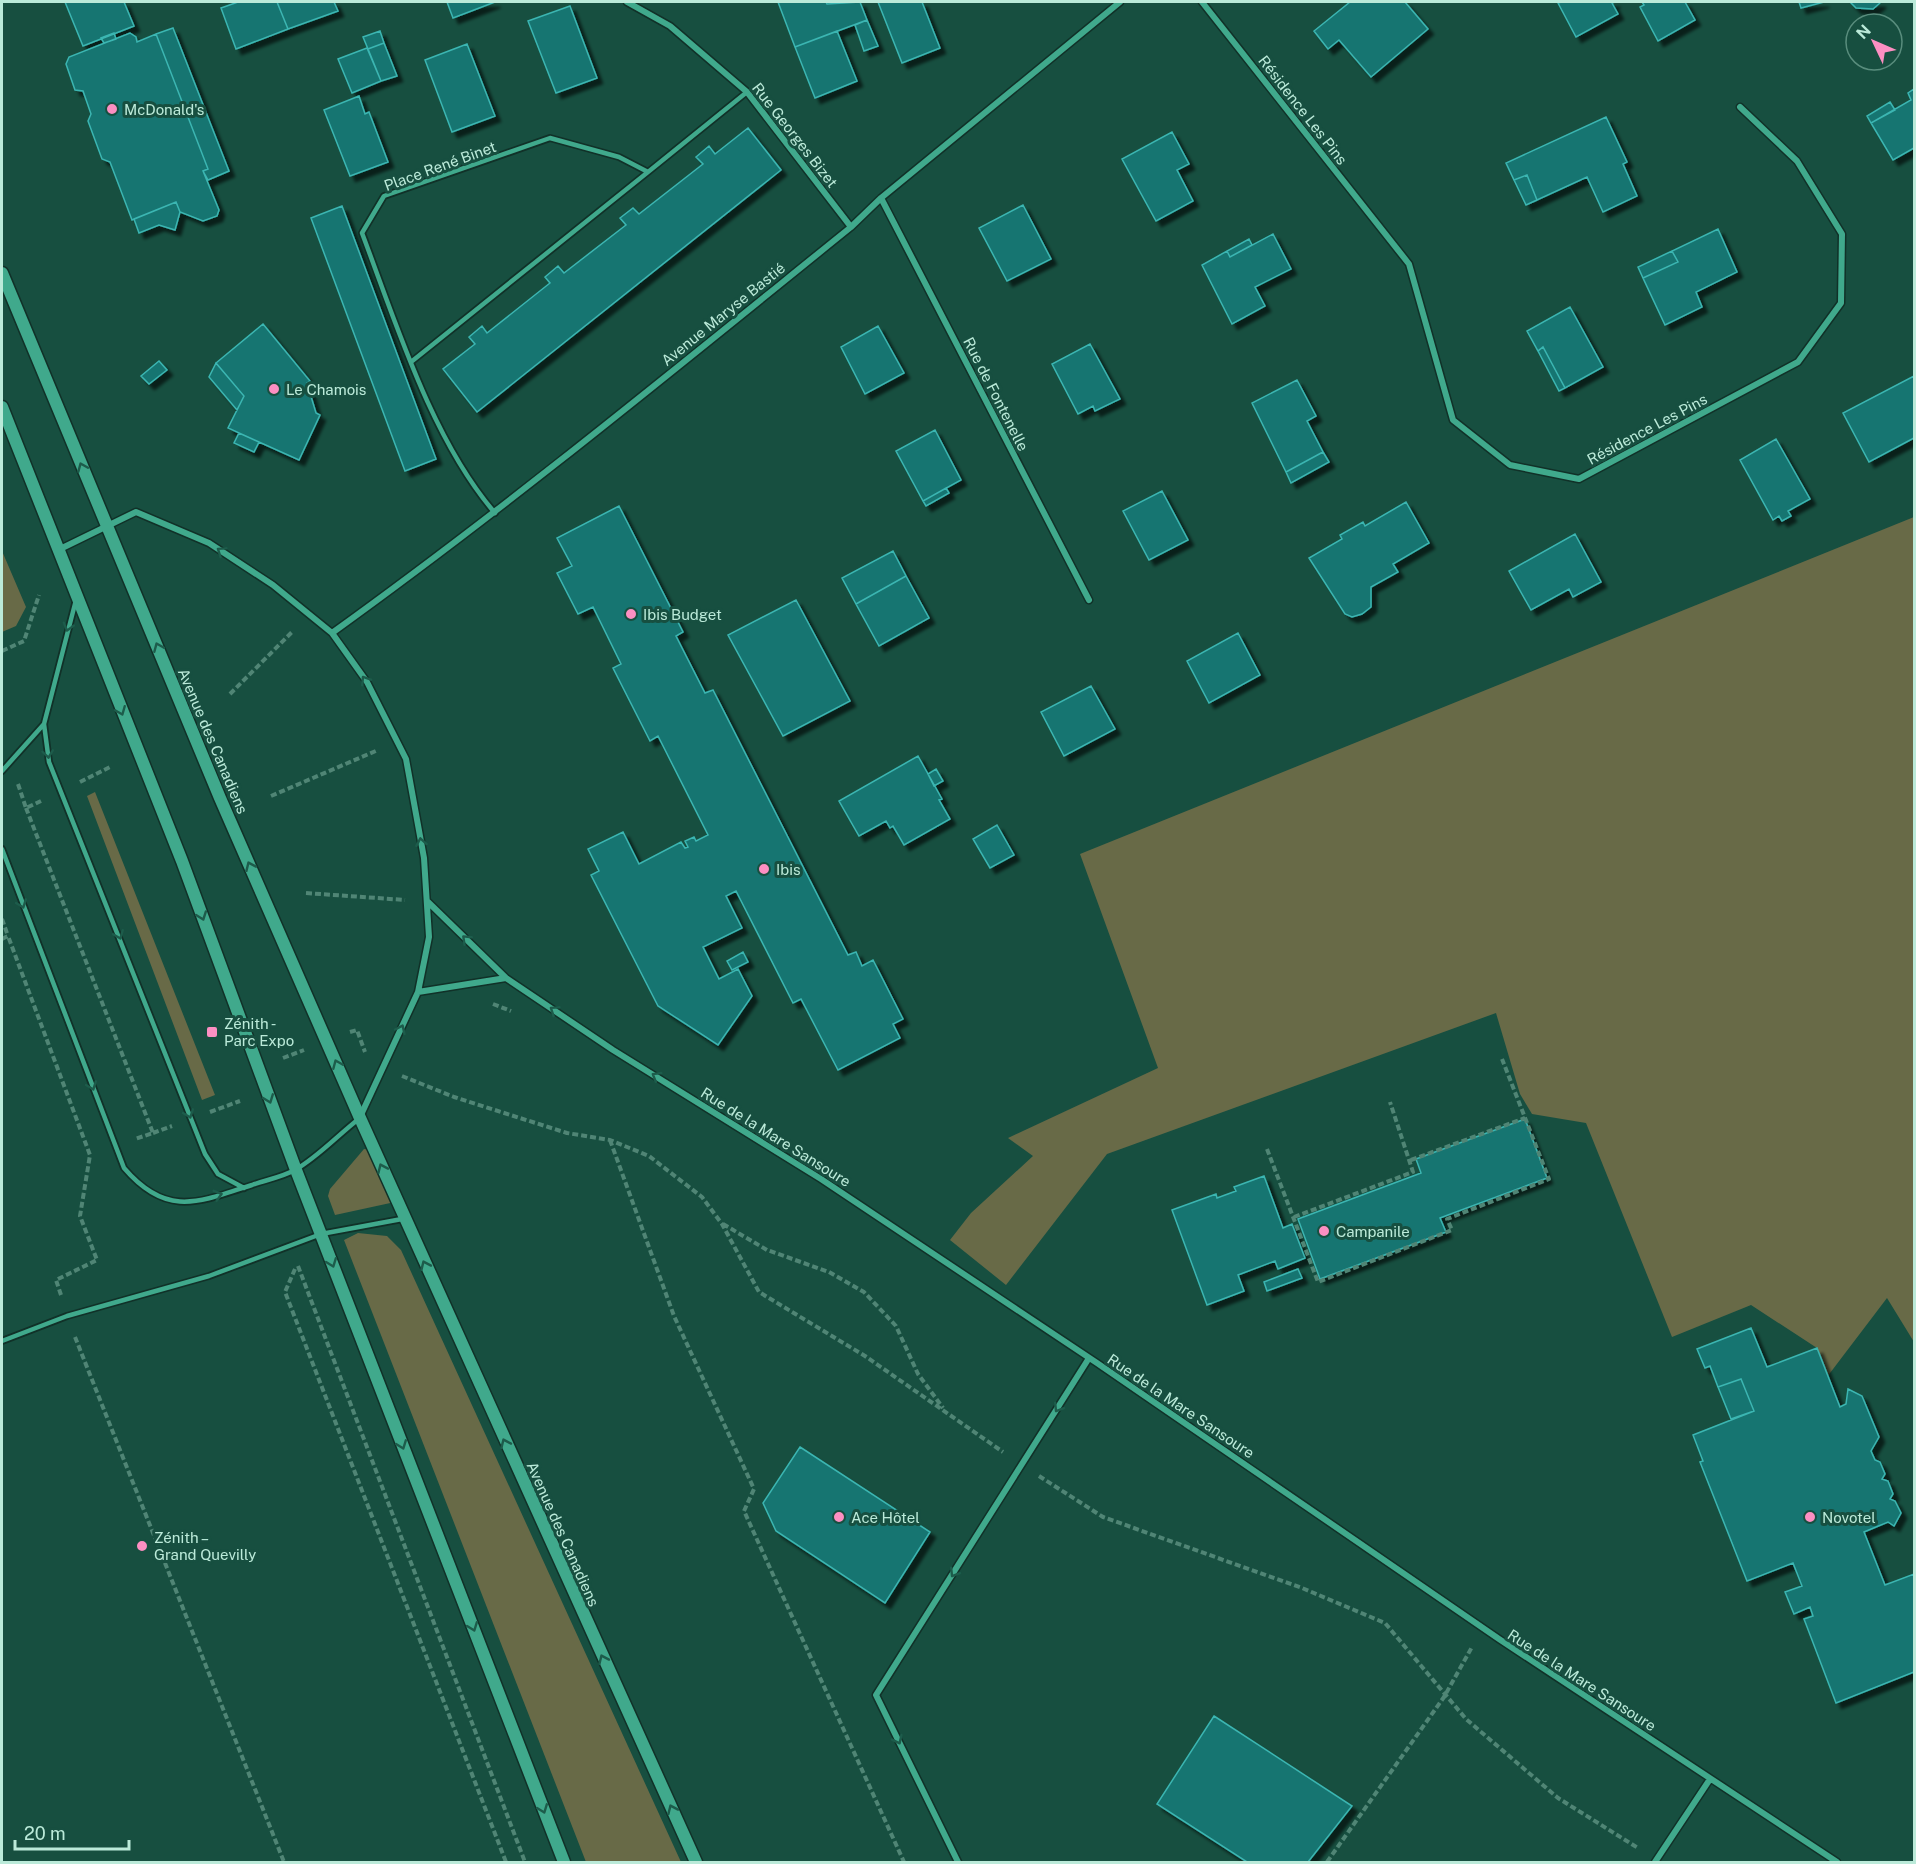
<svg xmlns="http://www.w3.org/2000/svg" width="1916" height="1864" font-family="'Public Sans',sans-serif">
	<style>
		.green { fill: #686a47 }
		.building { fill: #197471; stroke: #3bb6b2; stroke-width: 1.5; filter: url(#shadow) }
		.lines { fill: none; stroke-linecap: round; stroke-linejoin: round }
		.service-casing { stroke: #113128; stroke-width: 8 }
		.minor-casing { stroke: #113128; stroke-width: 9 }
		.secondary-casing { stroke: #113128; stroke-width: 15 }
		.path { stroke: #508575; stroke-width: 4; stroke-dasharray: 6 3; stroke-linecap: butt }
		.service { stroke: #40a98c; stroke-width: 4.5 }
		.minor { stroke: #40a98c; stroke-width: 6 }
		.secondary { stroke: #40a98c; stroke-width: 12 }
		.oneway { stroke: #1d5c4b }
		.poi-dot { fill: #fc8fc2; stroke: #174f40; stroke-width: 2 }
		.labels { text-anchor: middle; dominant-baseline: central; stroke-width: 6; stroke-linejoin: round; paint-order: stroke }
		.poi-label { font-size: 15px; fill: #bbead9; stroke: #174f40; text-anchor: start }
		.street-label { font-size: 15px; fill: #bbead9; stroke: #174f40 }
	</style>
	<defs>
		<filter id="shadow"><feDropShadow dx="5.5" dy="5.5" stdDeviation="1.5" flood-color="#0009"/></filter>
	</defs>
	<rect width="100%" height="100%" fill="#174f40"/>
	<path class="green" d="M 1914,517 L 1914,1342 L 1887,1298 L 1827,1377 L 1817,1348 L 1751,1305 L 1672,1337 L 1586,1123 L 1532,1114 L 1520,1094 L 1496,1013 L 1107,1154 L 1006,1285 L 950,1240 L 971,1213 L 1033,1156 L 1008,1138 L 1158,1068 L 1080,854 Z
		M 2,551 L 26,607 L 16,626 L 2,632 Z
		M 95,792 L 215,1095 L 202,1100 L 87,796 Z
		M 364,1149 L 371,1150 L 395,1202 L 335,1215 L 328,1196 L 330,1189 Z
		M 358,1233 L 387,1236 L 401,1250 L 681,1862 L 586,1862 L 344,1240 Z"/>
	<path class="building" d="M 65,2 L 124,2 L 134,26 L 83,46 Z
		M 238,2 L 277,2 L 288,29 L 236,49 L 221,8 Z
		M 277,2 L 334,2 L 338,11 L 288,29 Z
		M 447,2 L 495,2 L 453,18 Z
		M 778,2 L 826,2 L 827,4 L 860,2 L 867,20 L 795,47 Z
		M 878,2 L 922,2 L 940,48 L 902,63 Z
		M 1350,2 L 1405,2 L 1428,29 L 1371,77 L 1339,40 L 1328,49 L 1314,31 Z
		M 1561,2 L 1615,2 L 1612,3 L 1618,14 L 1576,37 L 1558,3 Z
		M 1642,2 L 1685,2 L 1695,20 L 1658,41 L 1640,7 L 1644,5 Z
		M 1799,2 L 1824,2 L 1801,8 Z
		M 1850,2 L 1880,2 L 1880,3 L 1873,9 L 1856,8 Z
		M 570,6 L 597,78 L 556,93 L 528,21 Z
		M 867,20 L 878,46 L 864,51 L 855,25 Z
		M 173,28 L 229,171 L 208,180 L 203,171 L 208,169 L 156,34 Z
		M 380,31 L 384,43 L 368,49 L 363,37 Z
		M 837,31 L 857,81 L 815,98 L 795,47 Z
		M 114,33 L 116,39 L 104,43 L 101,38 Z
		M 130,33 L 136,37 L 137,42 L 156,34 L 208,169 L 203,171 L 219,210 L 217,216 L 203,221 L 180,212 L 176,202 L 132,220 L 110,162 L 102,159 L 88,121 L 91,114 L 83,91 L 75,90 L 66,64 L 69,57 Z
		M 384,43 L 397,76 L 381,81 L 368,49 Z
		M 467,44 L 495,116 L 452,132 L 425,60 Z
		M 367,48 L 381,81 L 352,93 L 338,59 Z
		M 1914,89 L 1914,148 L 1893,160 L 1871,123 L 1911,100 L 1908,93 Z
		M 359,96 L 365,114 L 369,112 L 388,162 L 350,176 L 324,110 Z
		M 1890,102 L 1895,110 L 1871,123 L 1867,116 Z
		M 1606,117 L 1627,162 L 1623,164 L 1637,196 L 1603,212 L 1587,177 L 1537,200 L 1527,175 L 1514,180 L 1506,163 Z
		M 748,128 L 781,170 L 477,412 L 443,369 L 475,344 L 469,337 L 482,326 L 487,333 L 550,283 L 545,277 L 558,266 L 564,273 L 626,225 L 620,218 L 633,208 L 639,214 L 703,164 L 696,157 L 709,146 L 715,154 Z
		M 1172,132 L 1189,164 L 1177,170 L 1193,201 L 1156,221 L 1122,159 Z
		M 1527,175 L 1537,200 L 1526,205 L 1514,180 Z
		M 176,202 L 180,212 L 175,230 L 159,225 L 139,233 L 134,219 Z
		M 1023,205 L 1051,259 L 1007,281 L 979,228 Z
		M 342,206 L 436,459 L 405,471 L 311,218 Z
		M 1718,229 L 1737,272 L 1696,292 L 1702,307 L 1665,325 L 1643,278 L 1678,262 L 1672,251 Z
		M 1273,234 L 1291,269 L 1255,287 L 1265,306 L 1232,324 L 1202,265 L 1227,251 L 1230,257 Z
		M 1249,239 L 1252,245 L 1230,257 L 1227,251 Z
		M 1672,251 L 1678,262 L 1643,278 L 1638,267 Z
		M 1570,307 L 1603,367 L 1565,388 L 1543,347 L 1538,351 L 1527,331 Z
		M 263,324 L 310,381 L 307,383 L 316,413 L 320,415 L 299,460 L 228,428 L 244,396 L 216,363 Z
		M 878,326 L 904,373 L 865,394 L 841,347 Z
		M 1090,344 L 1120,399 L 1095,411 L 1093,406 L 1078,414 L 1052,364 Z
		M 1543,347 L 1565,388 L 1559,391 L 1538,351 Z
		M 159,361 L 167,370 L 149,384 L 141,376 Z
		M 216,363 L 244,396 L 237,410 L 209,377 Z
		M 1914,376 L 1914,438 L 1869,462 L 1843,413 Z
		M 1297,380 L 1316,416 L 1307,421 L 1323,452 L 1286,472 L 1252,403 Z
		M 935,430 L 961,480 L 923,501 L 896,451 Z
		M 239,433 L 259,442 L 254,452 L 234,443 Z
		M 1776,439 L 1810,499 L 1788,511 L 1791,516 L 1782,521 L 1779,516 L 1773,520 L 1740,460 Z
		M 1323,452 L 1329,462 L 1291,483 L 1286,472 Z
		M 946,488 L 949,493 L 926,506 L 923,501 Z
		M 1162,491 L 1188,540 L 1149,560 L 1123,511 Z
		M 1406,502 L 1429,543 L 1393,564 L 1398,572 L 1371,587 L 1371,607 L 1362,614 L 1352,617 L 1345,614 L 1309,558 L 1342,539 L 1340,535 L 1363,522 L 1365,526 Z
		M 619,506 L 683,632 L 676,636 L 705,693 L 713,690 L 848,955 L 856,952 L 862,966 L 873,960 L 903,1019 L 893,1024 L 900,1038 L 838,1070 L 801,999 L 793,1003 L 736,891 L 726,896 L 742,928 L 703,947 L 719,979 L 738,969 L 752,996 L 718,1045 L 658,1006 L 591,875 L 599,871 L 588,849 L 623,832 L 639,864 L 681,842 L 685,848 L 688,847 L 685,841 L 694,837 L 696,841 L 708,835 L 658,736 L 650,741 L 613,668 L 621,664 L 593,607 L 578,614 L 557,573 L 572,566 L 557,538 Z
		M 1575,534 L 1601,582 L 1573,597 L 1569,589 L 1531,610 L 1509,571 Z
		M 893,551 L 906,576 L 856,604 L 842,578 Z
		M 906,576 L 929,618 L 879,646 L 856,604 Z
		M 796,600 L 850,701 L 783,736 L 728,635 Z
		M 1238,633 L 1260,675 L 1209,703 L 1187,661 Z
		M 1091,686 L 1115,729 L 1064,756 L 1041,712 Z
		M 918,756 L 942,799 L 939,800 L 950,819 L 904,845 L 893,826 L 890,828 L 886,821 L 859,836 L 839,801 Z
		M 936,769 L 943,781 L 934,786 L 928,774 Z
		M 997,825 L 1014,855 L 990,868 L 973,839 Z
		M 743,952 L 748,962 L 732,970 L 727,961 Z
		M 1525,1119 L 1547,1178 L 1440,1218 L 1446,1232 L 1320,1279 L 1298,1219 L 1421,1173 L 1416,1159 Z
		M 1264,1176 L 1283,1228 L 1292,1224 L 1305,1258 L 1278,1269 L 1275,1261 L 1238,1275 L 1244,1291 L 1207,1305 L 1172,1210 L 1216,1194 L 1217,1198 L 1236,1191 L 1234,1187 Z
		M 1298,1269 L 1302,1278 L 1267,1291 L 1264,1282 Z
		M 1751,1328 L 1767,1367 L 1817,1348 L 1840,1407 L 1846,1404 L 1848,1389 L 1862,1396 L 1879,1437 L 1871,1451 L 1875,1460 L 1880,1462 L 1885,1474 L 1882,1479 L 1888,1481 L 1893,1494 L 1890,1499 L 1895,1501 L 1901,1513 L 1894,1526 L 1888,1522 L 1864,1532 L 1885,1585 L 1914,1574 L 1914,1672 L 1836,1703 L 1804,1619 L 1813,1616 L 1810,1607 L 1794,1614 L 1785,1592 L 1802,1586 L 1793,1563 L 1747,1581 L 1700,1462 L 1703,1461 L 1693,1435 L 1754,1411 L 1741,1379 L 1718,1387 L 1710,1366 L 1705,1368 L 1697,1349 Z
		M 1741,1379 L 1754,1411 L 1731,1419 L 1718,1387 Z
		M 800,1447 L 930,1532 L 885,1603 L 776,1531 L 763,1503 Z
		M 1214,1716 L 1352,1806 L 1308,1862 L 1247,1862 L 1157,1804 Z"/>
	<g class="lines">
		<defs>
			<path id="service" d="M 411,362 L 648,172
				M 495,513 C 432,440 396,323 362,233 L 384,196 L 550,138 L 619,157 L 648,172 L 747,92
				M 76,600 L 44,724 L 49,762 L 205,1154 L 218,1174 L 244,1188
				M 2,771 L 44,724
				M 2,849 L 124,1168 C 166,1217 197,1203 252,1185 C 266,1180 282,1177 295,1170 C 318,1157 339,1134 360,1118
				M 2,1341 L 67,1316 L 209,1276 L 321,1234 L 402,1219"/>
			<path id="minor" d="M 627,2 L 670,26 L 747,92 L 851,227
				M 1202,2 L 1409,264 L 1453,420 L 1510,465 L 1579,479 L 1798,362 L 1841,303 L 1842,234 L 1797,161 L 1740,107
				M 881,198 L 1089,600
				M 58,550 L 136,512 L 209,543 L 273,585 L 332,633 L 367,682 L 406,759 L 424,858 L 429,937 L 418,992 L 360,1117
				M 332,633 C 510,505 680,365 851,227 L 881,198 L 1120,2
				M 427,901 L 506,978 L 613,1050 L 821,1179 L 1097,1363 L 1499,1639 L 1837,1862
				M 418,992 L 506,978
				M 958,1862 L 876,1695 L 1089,1358
				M 1655,1862 L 1710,1779"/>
			<path id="secondary" d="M 2,273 L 220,798 L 360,1118 L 696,1862
				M 2,407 L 182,861 L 296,1170 L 564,1862"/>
		</defs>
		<use href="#service" class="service-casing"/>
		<use href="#minor" class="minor-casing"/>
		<use href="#secondary" class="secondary-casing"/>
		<path class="path" d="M 2,651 L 24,641 L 39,595
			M 230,694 L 293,631
			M 80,782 L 110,767
			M 18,784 L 26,808 L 41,801
			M 271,796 L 378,750
			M 26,808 L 153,1133 L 135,1139
			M 306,893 L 405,900
			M 2,919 L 8,936
			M 2,939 L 8,936 L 90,1155 L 80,1216 L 97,1260 L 56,1280 L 61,1295
			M 493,1004 L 511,1011
			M 350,1032 L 357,1030 L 365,1052
			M 283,1058 L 304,1050
			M 402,1076 L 454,1097 L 567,1133 L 610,1140 L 649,1156 L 702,1197 L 722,1224 L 759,1292 L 865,1356 L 1003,1452
			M 210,1112 L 240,1101
			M 153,1133 L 172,1126
			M 610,1140 L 674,1316 L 754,1489 L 744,1511 L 904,1862
			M 1267,1149 L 1318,1282 L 1452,1230 L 1447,1219 L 1549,1179 L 1502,1059
			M 1411,1160 L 1525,1118
			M 1294,1217 L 1413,1172 L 1390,1102
			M 723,1224 L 767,1250 L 829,1272 L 864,1292 L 896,1326 L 918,1374 L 943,1408
			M 298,1266 L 525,1862
			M 295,1269 L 285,1292 L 506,1862
			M 75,1337 L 284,1862
			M 1039,1476 L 1103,1517 L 1302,1588 L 1385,1623 L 1466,1719 L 1558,1798 L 1638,1848
			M 1327,1862 L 1444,1697 L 1472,1647"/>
		<use href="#service" class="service"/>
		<use href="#minor" class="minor"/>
		<use href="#secondary" class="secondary"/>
	</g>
	<defs><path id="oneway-chevron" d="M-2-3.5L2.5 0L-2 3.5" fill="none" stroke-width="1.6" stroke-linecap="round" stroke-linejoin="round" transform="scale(1.5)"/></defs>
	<g class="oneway">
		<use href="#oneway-chevron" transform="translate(82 467) rotate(-113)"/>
		<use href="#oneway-chevron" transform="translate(221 551) rotate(-146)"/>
		<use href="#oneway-chevron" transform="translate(68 627) rotate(106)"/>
		<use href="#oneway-chevron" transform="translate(158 647) rotate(-113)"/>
		<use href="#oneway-chevron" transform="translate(365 680) rotate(-123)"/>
		<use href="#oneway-chevron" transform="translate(121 711) rotate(68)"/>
		<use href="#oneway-chevron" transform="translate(48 754) rotate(82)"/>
		<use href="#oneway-chevron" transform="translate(421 842) rotate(-100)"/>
		<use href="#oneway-chevron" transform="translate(250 866) rotate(-114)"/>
		<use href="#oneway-chevron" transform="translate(22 904) rotate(69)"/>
		<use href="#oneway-chevron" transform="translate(202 916) rotate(70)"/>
		<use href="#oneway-chevron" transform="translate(119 935) rotate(68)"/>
		<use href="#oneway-chevron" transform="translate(466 939) rotate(-136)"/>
		<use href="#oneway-chevron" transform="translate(554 1010) rotate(-146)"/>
		<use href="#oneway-chevron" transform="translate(401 1029) rotate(-65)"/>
		<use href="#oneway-chevron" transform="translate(337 1064) rotate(-113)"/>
		<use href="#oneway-chevron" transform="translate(656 1076) rotate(-149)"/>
		<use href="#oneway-chevron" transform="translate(92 1086) rotate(69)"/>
		<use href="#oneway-chevron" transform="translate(269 1099) rotate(69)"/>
		<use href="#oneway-chevron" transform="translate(189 1114) rotate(69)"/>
		<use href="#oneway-chevron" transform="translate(382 1168) rotate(-114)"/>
		<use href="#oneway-chevron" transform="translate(218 1195) rotate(-16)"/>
		<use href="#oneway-chevron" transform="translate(332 1263) rotate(69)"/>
		<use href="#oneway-chevron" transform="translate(425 1265) rotate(-114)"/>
		<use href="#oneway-chevron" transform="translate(1058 1408) rotate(122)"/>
		<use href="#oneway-chevron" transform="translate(505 1443) rotate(-114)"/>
		<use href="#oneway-chevron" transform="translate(402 1445) rotate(69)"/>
		<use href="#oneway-chevron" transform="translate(954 1573) rotate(122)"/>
		<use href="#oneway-chevron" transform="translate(473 1627) rotate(69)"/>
		<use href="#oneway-chevron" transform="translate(603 1659) rotate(-114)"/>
		<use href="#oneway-chevron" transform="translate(898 1740) rotate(64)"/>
		<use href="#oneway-chevron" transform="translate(543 1809) rotate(69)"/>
		<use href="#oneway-chevron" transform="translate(672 1809) rotate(-114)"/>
	</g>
	<g class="poi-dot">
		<circle cx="112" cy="109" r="6"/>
		<circle cx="274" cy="389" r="6"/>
		<circle cx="631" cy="614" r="6"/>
		<circle cx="764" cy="869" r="6"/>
		<rect x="206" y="1026" width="12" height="12" rx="3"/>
		<circle cx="1324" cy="1231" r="6"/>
		<circle cx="839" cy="1517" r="6"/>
		<circle cx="1810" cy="1517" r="6"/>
		<circle cx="142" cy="1546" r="6"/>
	</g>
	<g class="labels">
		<g class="poi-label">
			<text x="124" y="109">McDonald's</text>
			<text x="286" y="389">Le Chamois</text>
			<text x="643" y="614">Ibis Budget</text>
			<text x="776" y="869">Ibis</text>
			<text x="224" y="1023">Zénith -<tspan x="224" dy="17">Parc Expo</tspan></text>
			<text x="1336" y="1231">Campanile</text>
			<text x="851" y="1517">Ace Hôtel</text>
			<text x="1822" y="1517">Novotel</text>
			<text x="154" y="1537">Zénith –<tspan x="154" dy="17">Grand Quevilly</tspan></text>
		</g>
		<g class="street-label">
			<text transform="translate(1303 110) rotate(52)">Résidence Les Pins</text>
			<text transform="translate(795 135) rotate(52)">Rue Georges Bizet</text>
			<text transform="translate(440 166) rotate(-20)">Place René Binet</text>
			<text transform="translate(723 314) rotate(-39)">Avenue Maryse Bastié</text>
			<text transform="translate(996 394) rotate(63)">Rue de Fontenelle</text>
			<text transform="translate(1647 429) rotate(-28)">Résidence Les Pins</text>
			<text transform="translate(213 741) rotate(67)">Avenue des Canadiens</text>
			<text transform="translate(776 1137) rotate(32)">Rue de la Mare Sansoure</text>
			<text transform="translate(1181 1406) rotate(34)">Rue de la Mare Sansoure</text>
			<text transform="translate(563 1534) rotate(66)">Avenue des Canadiens</text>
			<text transform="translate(1582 1680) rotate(33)">Rue de la Mare Sansoure</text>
		</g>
	</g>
	<rect width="1916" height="1864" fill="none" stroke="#bbead9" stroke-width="6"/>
	<g transform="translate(1874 42) rotate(314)"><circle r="28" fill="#174f40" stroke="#598d7d" stroke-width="1.5"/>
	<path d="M0-4.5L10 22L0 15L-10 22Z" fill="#fc8fc2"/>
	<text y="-9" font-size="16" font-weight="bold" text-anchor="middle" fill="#bbead9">N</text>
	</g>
	<path d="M15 1840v9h114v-9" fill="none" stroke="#bbead9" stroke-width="3"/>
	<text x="24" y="1840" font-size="18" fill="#bbead9" stroke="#174f40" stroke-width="4.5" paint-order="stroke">20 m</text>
</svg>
